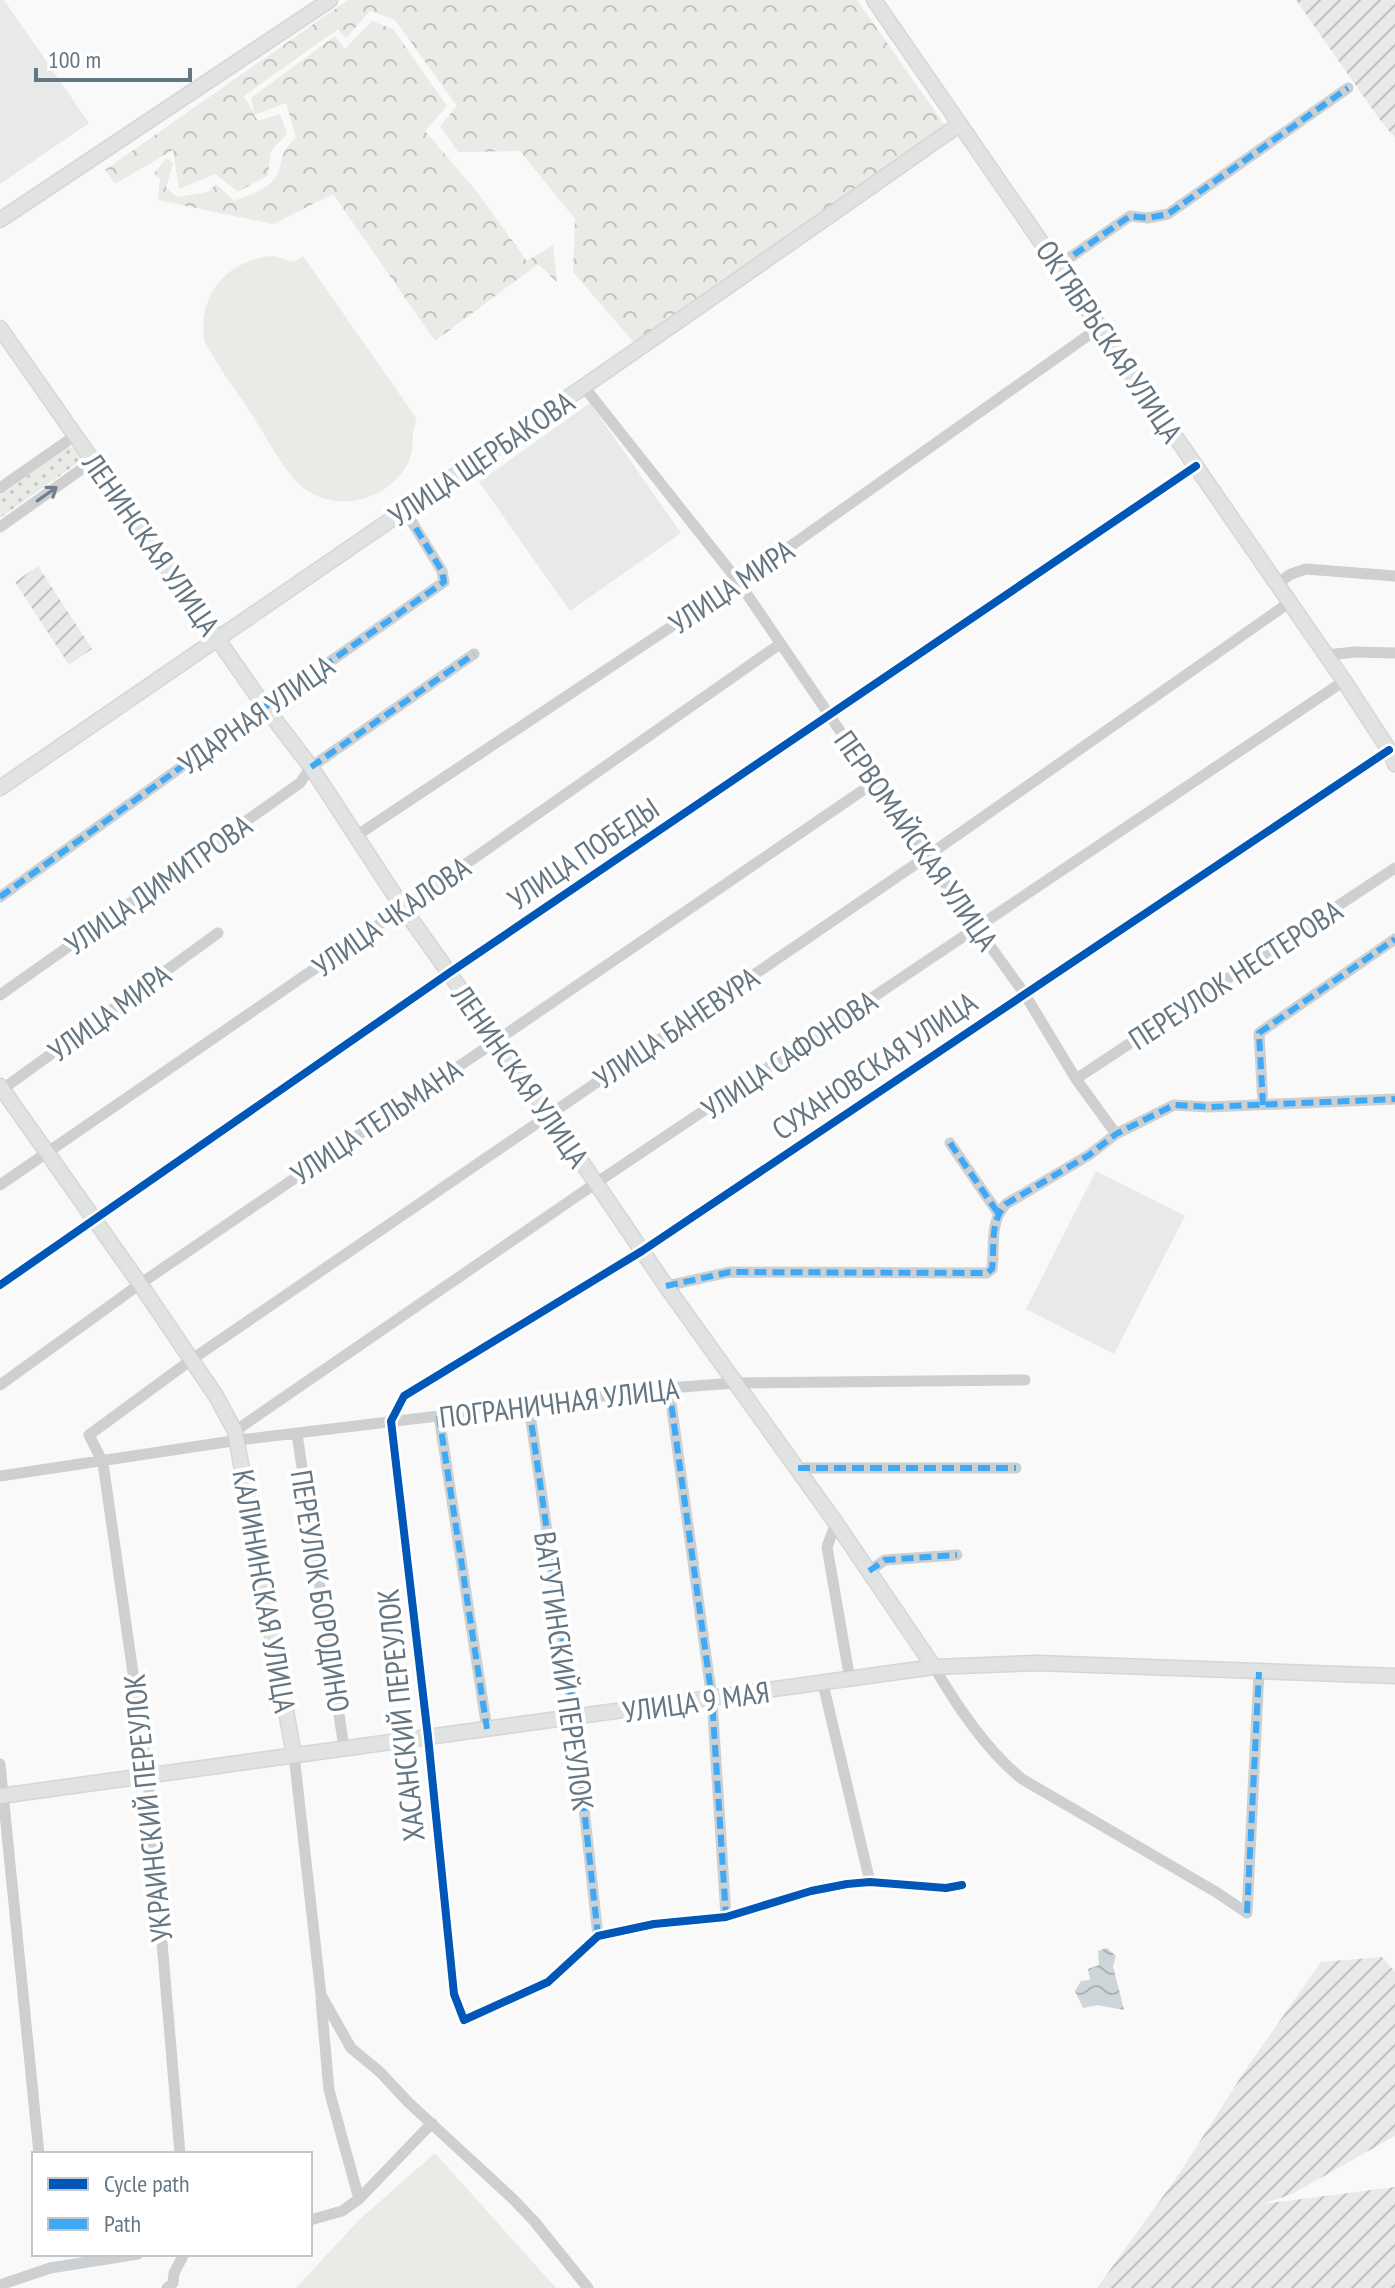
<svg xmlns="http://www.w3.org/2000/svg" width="1395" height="2288" font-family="'PT Sans Narrow',sans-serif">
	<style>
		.built { fill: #e8e9e9 }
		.industrial { fill: url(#industrial-furrows) }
		.grass { fill: url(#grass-dots) }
		.park { fill: url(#park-crowns) }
		.garden { fill: #e8ebe6 }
		.water { fill: url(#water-waves) }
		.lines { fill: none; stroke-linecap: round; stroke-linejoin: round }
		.major-casing { stroke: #d5d6d7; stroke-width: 17 }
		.minor { stroke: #cecfd0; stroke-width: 11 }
		.major { stroke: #e1e2e2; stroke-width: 14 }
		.quiet { stroke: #3fa9f5; stroke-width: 6; stroke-dasharray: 12 6; stroke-linecap: butt }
		.cycleway-casing { stroke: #fff; stroke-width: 13 }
		.cycleway { stroke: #0057b8; stroke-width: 8 }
		.oneway { stroke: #707f8b }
		.labels { text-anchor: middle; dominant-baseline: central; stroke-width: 8; stroke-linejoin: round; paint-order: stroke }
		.street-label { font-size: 30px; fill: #657683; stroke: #fff }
	</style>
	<defs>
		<pattern id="industrial-furrows" width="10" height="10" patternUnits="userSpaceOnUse" patternTransform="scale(2)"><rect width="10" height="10" fill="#e8e9e9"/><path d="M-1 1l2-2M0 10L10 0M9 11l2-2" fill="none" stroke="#c0c1c2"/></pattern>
		<pattern id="grass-dots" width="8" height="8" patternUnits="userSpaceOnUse" patternTransform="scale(2)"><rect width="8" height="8" fill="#e8ebe6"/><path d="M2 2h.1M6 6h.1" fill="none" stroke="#c0c3c0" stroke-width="1.8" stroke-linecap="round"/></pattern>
		<pattern id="park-crowns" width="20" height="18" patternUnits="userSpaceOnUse" patternTransform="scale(2)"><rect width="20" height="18" fill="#e8ebe6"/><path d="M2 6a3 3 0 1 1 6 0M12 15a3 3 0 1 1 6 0" fill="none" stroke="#c0c3c0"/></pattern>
		<pattern id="water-waves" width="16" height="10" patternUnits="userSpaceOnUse" patternTransform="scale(2)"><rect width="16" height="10" fill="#ced6d9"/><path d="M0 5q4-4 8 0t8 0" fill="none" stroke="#abb2b5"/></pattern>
	</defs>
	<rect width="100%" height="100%" fill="#f9f9f9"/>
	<path class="built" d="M 0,0 L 4,0 L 89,123 L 0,184 Z
		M 590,403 L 681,533 L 570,611 L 479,482 Z
		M 1096,1171 L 1185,1216 L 1114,1354 L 1026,1309 Z"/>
	<path class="industrial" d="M 1296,0 L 1395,0 L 1395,138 L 1380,120 Z
		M 38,566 L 92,649 L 69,665 L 15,582 Z
		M 1382,1957 L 1395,1972 L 1395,2136 L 1292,2194 L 1263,2204 L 1395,2187 L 1395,2288 L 1097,2288 L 1179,2174 L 1246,2069 L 1321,1962 Z"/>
	<path class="grass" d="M 69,447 L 77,449 L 81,454 L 79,462 L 0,518 L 0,495 Z"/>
	<path class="park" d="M 348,0 L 857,0 L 949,131 L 637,346 L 573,272 L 575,219 L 520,151 L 458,152 L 440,126 L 457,106 L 395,20 L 370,11 L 346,38 L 338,29 L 244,96 L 254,113 L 251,98 L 335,36 L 345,49 L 372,21 L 393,29 L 447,106 L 425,131 L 474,188 L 527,261 L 553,245 L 557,282 L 538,264 L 435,341 L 333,194 L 273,224 L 158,200 L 160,179 L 154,174 L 166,158 L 173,163 L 166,188 L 177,197 L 208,192 L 216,184 L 234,201 C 249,195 265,191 275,178 C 286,163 274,157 296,138 L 286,103 L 254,115 L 258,121 L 280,114 L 287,134 L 271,151 L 268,175 L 238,192 L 215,174 L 179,189 L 173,150 L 115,184 L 105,170 Z"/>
	<path class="garden" d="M 273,256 L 294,262 L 303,256 L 417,419 C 407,439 421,451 399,476 C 374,506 323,512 295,480 C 278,461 265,435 251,413 C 235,389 217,366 204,340 C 198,294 227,260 273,256 Z
		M 435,2153 L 556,2288 L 296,2288 L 359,2220 Z"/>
	<path class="water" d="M 1107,1948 L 1116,1956 L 1113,1966 L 1124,2010 L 1097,2005 L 1083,2008 L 1075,1991 L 1081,1981 L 1090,1980 L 1088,1969 L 1099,1965 L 1098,1951 Z"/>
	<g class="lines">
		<defs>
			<path id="major" d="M 874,0 L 1344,681 L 1389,750 L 1395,764
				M 0,220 L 330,0
				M 0,328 L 265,707 L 311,767 L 403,908 L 549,1114 L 666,1286 L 836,1523 L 934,1667
				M 0,788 C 321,568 642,348 960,124
				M 0,1086 L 140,1284 L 216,1396 L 235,1431 L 294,1755
				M 0,1796 L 934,1667 L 1038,1663 L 1395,1676"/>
		</defs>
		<use href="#major" class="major-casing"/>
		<path class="minor" d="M 1059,265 L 1130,216 L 1148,218 L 1168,214 L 1348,88
			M 585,388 L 738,581 L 926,857 L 1024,993 L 1076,1079 L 1116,1134
			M 0,488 L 76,435
			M 0,527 L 93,461
			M 1277,584 L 1291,574 L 1306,569 L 1395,576
			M 1325,655 L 1356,652 L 1395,653
			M 356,836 L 758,569 L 1100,327
			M 0,897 L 265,707 L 444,582 L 442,571 L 404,509
			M 0,995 L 300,783 L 311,767 L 474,654
			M 1076,1079 L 1395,868
			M 0,1091 L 218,933
			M 1263,1105 L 1259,1033 L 1395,939
			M 950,1143 L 998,1213
			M 0,1185 L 403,908 L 780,644
			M 0,1285 L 449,973 L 1196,466
			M 666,1286 L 730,1272 L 987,1273 L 992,1269 C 995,1246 989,1222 1006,1204 L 1089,1155 L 1116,1134 L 1174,1105 L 1209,1107 L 1395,1099
			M 0,1385 L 140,1284 L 875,782
			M 669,1388 L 712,1699 L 726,1917
			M 529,1407 L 574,1717 L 598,1936
			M 439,1416 L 487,1729
			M 235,1431 L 596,1183 L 1344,681
			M 297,1434 L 344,1748
			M 798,1468 L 1016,1468
			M 0,1476 L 239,1440 L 669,1388 L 735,1383 L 1025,1380
			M 836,1523 L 827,1547 L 850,1680
			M 869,1571 L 885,1560 L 957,1555
			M 934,1667 C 957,1706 986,1750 1022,1779 L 1216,1892 L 1247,1913
			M 823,1684 L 870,1882
			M 294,1755 L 321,1995 L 351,2048 L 380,2072 L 408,2102 L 513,2199 L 534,2221 L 588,2288
			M 0,1764 L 39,2154
			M 962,1885 L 946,1888 L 870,1882 L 847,1884 L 811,1891 L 726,1917 L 654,1924 L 598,1936 L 548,1982 L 464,2020 L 454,1994 L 428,1737 L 391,1421 L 404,1396 L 642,1251 L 1389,750
			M 1247,1913 L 1259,1672
			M 321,2000 L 329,2090 L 359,2199
			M 180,2154 L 148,1778 L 103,1463 L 89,1435 L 191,1360 L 926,857 L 1290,602
			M 310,2220 L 342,2211 L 359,2199 L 432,2123
			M 0,2285 L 50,2268 L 138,2254
			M 167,2288 L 173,2283 L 174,2273 L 184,2254"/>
		<use href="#major" class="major"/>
		<path class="quiet" d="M 1059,265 L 1130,216 L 1148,218 L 1168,214 L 1348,88
			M 311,767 L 474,654
			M 0,897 L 265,707 L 444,582 L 442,571 L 404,509
			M 1263,1105 L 1259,1033 L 1395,939
			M 950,1143 L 998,1213
			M 666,1286 L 730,1272 L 987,1273 L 992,1269 C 995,1246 989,1222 1006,1204 L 1089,1155 L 1116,1134 L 1174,1105 L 1209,1107 L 1395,1099
			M 669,1388 L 712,1699 L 726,1917
			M 529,1407 L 574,1717 L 598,1936
			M 439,1416 L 487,1729
			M 798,1468 L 1016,1468
			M 869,1571 L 885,1560 L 957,1555
			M 1247,1913 L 1259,1672"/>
		<defs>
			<path id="cycleway" d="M 0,1285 L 449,973 L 1196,466
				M 962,1885 L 946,1888 L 870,1882 L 847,1884 L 811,1891 L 726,1917 L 654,1924 L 598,1936 L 548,1982 L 464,2020 L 454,1994 L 428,1737 L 391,1421 L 404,1396 L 642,1251 L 1389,750"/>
		</defs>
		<use href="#cycleway" class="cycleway-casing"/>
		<use href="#cycleway" class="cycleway"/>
	</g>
	<defs><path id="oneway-shaft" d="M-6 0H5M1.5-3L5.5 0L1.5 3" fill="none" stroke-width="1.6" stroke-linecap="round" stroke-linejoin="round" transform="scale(2)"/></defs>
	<use class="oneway" href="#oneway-shaft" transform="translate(47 494) rotate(-35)"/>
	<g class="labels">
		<g class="street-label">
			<text transform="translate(1110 341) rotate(56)">ОКТЯБРЬСКАЯ УЛИЦА</text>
			<text transform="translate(481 458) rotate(-34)">УЛИЦА ЩЕРБАКОВА</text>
			<text transform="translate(152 544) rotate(55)">ЛЕНИНСКАЯ УЛИЦА</text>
			<text transform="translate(731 586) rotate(-34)">УЛИЦА МИРА</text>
			<text transform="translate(256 714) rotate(-35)">УДАРНАЯ УЛИЦА</text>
			<text transform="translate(917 840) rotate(55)">ПЕРВОМАЙСКАЯ УЛИЦА</text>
			<text transform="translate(583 853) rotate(-34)">УЛИЦА ПОБЕДЫ</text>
			<text transform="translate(158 884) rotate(-35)">УЛИЦА ДИМИТРОВА</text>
			<text transform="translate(391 916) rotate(-35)">УЛИЦА ЧКАЛОВА</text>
			<text transform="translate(1235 974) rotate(-33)">ПЕРЕУЛОК НЕСТЕРОВА</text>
			<text transform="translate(109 1012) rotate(-36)">УЛИЦА МИРА</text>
			<text transform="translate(676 1027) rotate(-34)">УЛИЦА БАНЕВУРА</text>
			<text transform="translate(789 1054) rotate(-34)">УЛИЦА САФОНОВА</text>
			<text transform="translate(874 1065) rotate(-34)">СУХАНОВСКАЯ УЛИЦА</text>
			<text transform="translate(521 1076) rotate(55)">ЛЕНИНСКАЯ УЛИЦА</text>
			<text transform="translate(376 1121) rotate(-34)">УЛИЦА ТЕЛЬМАНА</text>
			<text transform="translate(559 1402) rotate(-7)">ПОГРАНИЧНАЯ УЛИЦА</text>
			<text transform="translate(265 1591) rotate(80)">КАЛИНИНСКАЯ УЛИЦА</text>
			<text transform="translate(321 1591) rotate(81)">ПЕРЕУЛОК БОРОДИНО</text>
			<text transform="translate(565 1671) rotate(82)">ВАТУТИНСКИЙ ПЕРЕУЛОК</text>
			<text transform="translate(696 1701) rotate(-8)">УЛИЦА 9 МАЯ</text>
			<text transform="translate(400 1715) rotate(-96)">ХАСАНСКИЙ ПЕРЕУЛОК</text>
			<text transform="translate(147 1808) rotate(-96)">УКРАИНСКИЙ ПЕРЕУЛОК</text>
		</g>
	</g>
	<rect x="32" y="2152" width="280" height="104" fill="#ffffff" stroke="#c1c8cd" stroke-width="2"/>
	<rect x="48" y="2178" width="40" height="12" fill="#0057b8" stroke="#c1c8cd" stroke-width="2"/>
	<text x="104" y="2192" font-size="24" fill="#657683">Cycle path</text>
	<rect x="48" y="2218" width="40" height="12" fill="#3fa9f5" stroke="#c1c8cd" stroke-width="2"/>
	<text x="104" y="2232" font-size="24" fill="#657683">Path</text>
	<path d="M36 68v12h154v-12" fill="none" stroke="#657683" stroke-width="4"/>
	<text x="48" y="68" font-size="24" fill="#657683" stroke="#ffffff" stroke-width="6" paint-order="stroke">100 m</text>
</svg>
